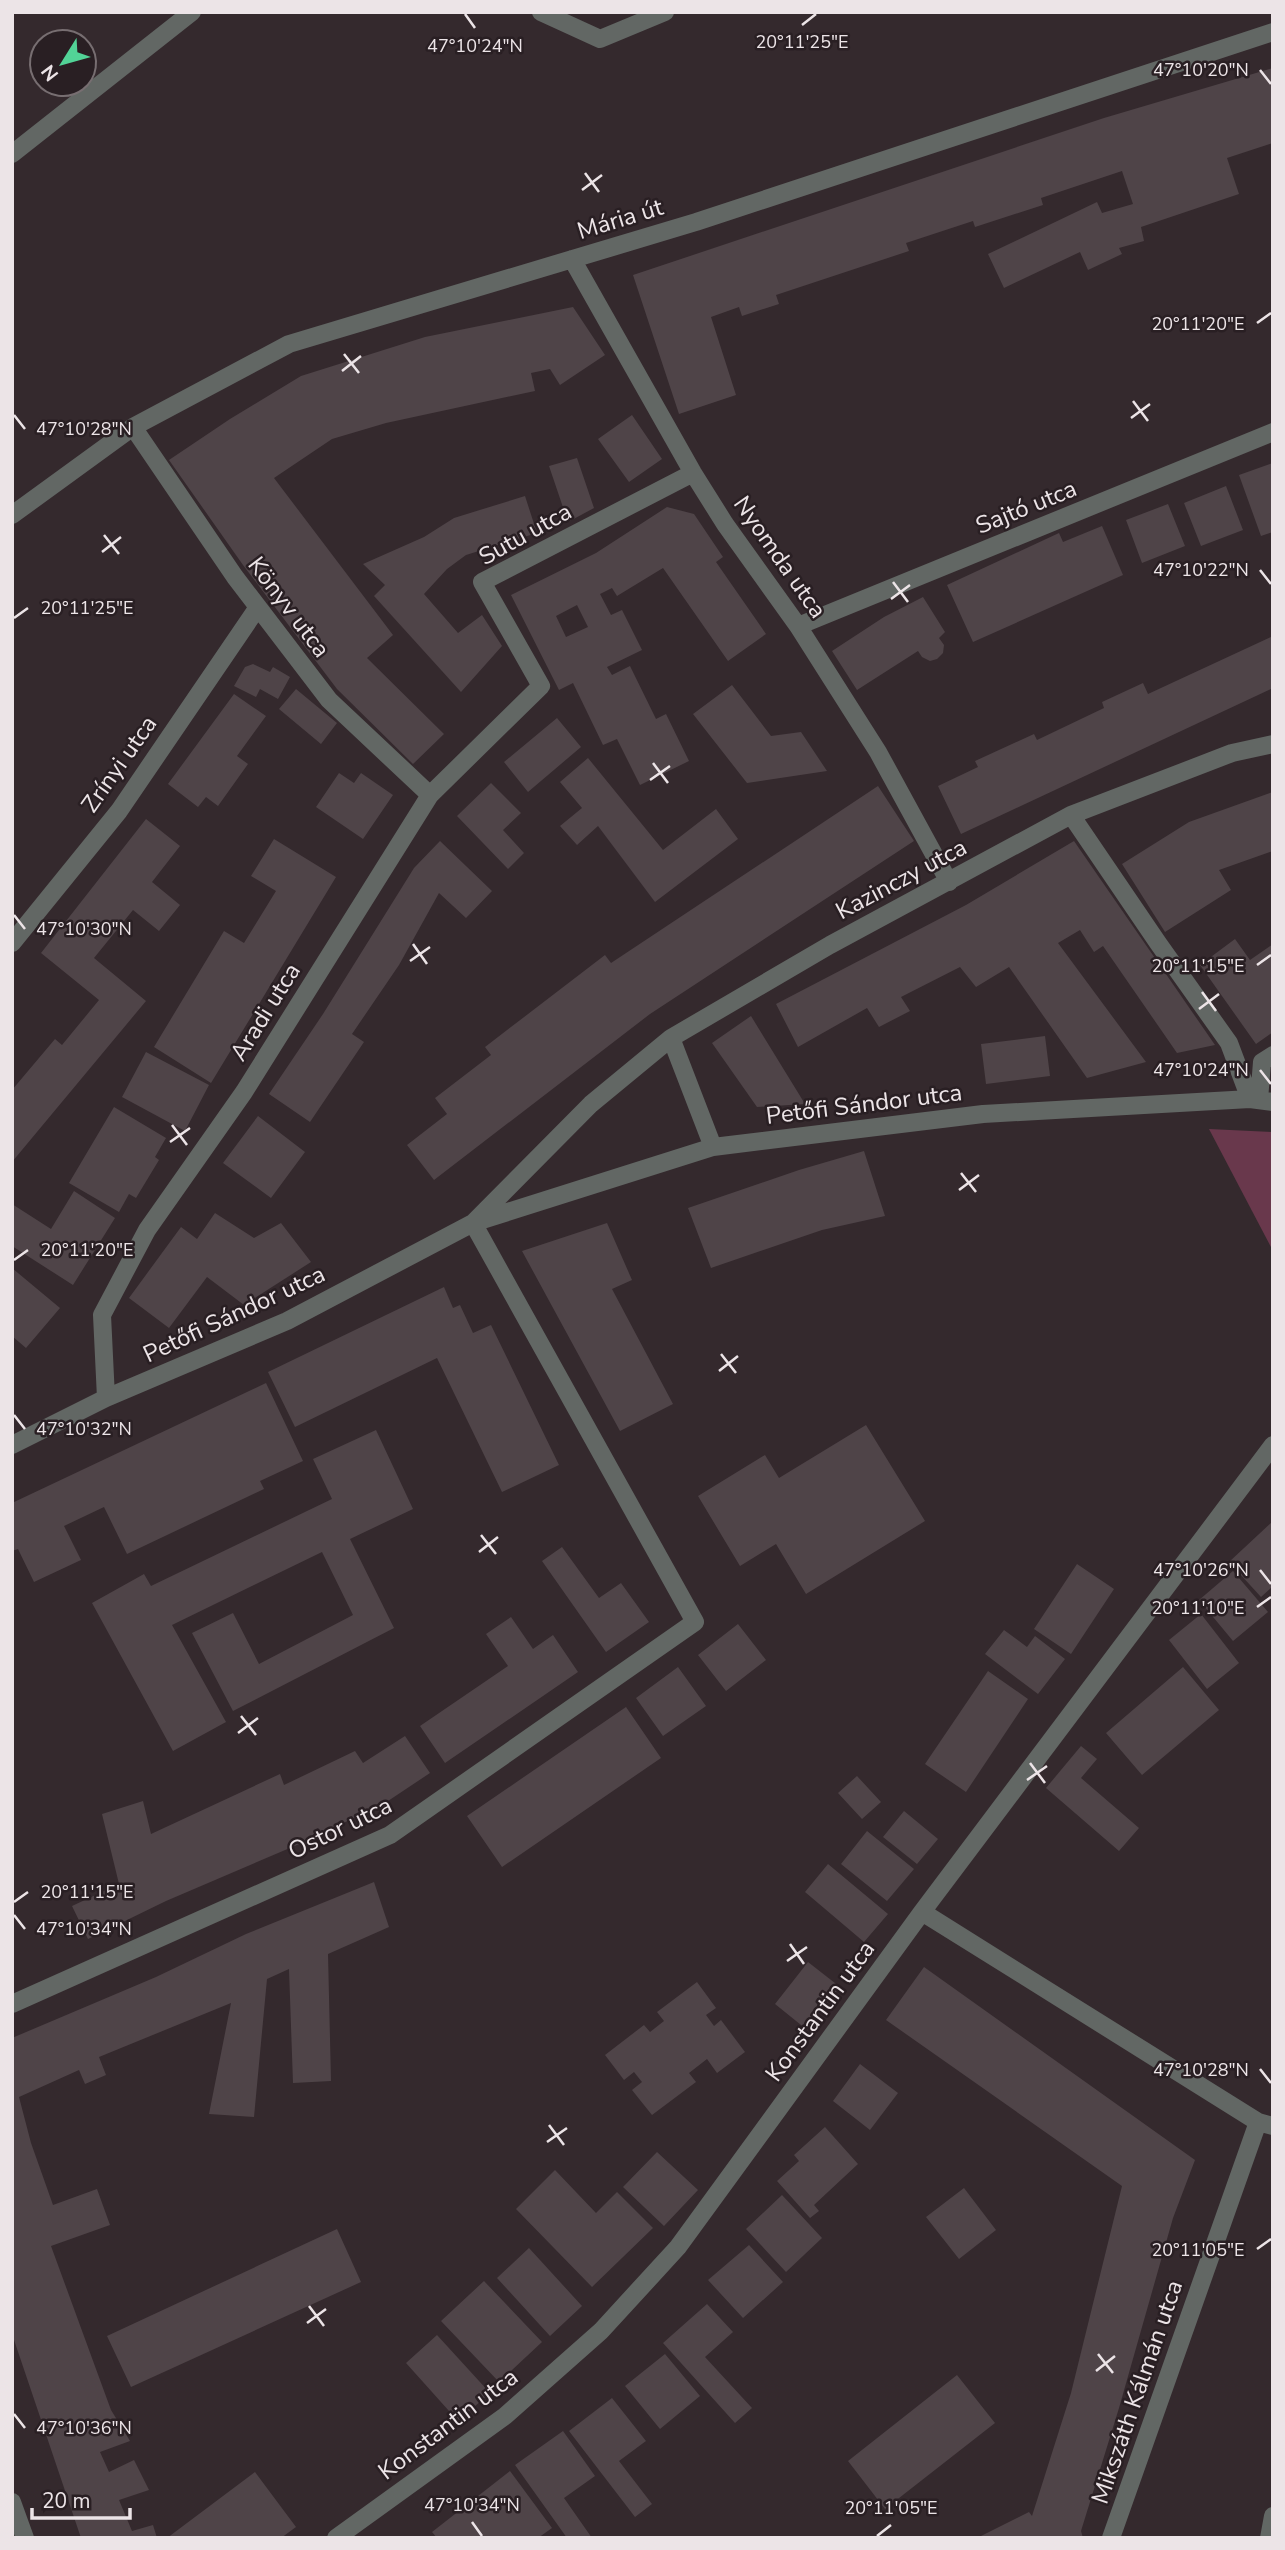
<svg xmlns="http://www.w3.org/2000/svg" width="1285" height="2550" font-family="'Nunito Sans',sans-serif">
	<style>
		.green { fill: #69384c }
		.building { fill: #4f4448; fill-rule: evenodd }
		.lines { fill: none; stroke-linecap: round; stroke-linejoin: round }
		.minor { stroke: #626764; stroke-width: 18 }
		.ticks { fill: none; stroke: #ece4e7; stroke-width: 2.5 }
		.labels { text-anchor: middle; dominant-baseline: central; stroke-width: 5; stroke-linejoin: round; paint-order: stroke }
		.street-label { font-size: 24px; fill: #ece4e7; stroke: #291f23 }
		.ticks-label { font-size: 18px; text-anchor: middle; fill: #ece4e7; stroke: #291f23; stroke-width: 5; stroke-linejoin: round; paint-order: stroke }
	</style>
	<rect width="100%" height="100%" fill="#34292d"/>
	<path class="green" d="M 1209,1129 L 1273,1132 L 1273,1251 Z"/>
	<path class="building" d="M 1273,68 L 1273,143 L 1227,158 L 1239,194 L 1141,227 L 1144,241 L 1119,248 L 1122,254 L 1088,270 L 1080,252 L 1004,288 L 988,254 L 1097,202 L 1102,213 L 1133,204 L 1122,171 L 1041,198 L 1043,205 L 975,227 L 973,221 L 906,243 L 909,251 L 776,295 L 779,304 L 742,316 L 739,307 L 711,317 L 736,395 L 679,414 L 633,275 L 1104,118 Z
		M 573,307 L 605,355 L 560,385 L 550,369 L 531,373 L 535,391 L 386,423 L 332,439 L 274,478 L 393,635 L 367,658 L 444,734 L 413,764 L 337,689 L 243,565 L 169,460 L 230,419 L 301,376 L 425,337 Z
		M 632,415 L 662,459 L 629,482 L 598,439 Z
		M 577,458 L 594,508 L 568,522 L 549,466 Z
		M 1273,463 L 1273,532 L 1261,536 L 1239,475 Z
		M 1226,486 L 1243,530 L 1201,546 L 1184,503 Z
		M 525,496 L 537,533 L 466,555 L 447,569 L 424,594 L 458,633 L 482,615 L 502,646 L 461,692 L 374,596 L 385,585 L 363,564 L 424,537 L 454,518 Z
		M 1168,504 L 1185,546 L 1142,563 L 1126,520 Z
		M 667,507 L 694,514 L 723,557 L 716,562 L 766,634 L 728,661 L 663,568 L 617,596 L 612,588 L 600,594 L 611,615 L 622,610 L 642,650 L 607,667 L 612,675 L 630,666 L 656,719 L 666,714 L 689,761 L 640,785 L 617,739 L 603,745 L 573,683 L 559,690 L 511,595 L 596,553 ZM 577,605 L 588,627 L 566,637 L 556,616 Z
		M 1102,526 L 1123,575 L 973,642 L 947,585 L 1059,533 L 1063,542 Z
		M 923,597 L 945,632 L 939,638 L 944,645 L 943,653 L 937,659 L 930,661 L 922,657 L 918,651 L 857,690 L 832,651 L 884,617 Z
		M 1273,636 L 1273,688 L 961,834 L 938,786 L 978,767 L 975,761 L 1034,734 L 1037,740 L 1104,708 L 1102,702 L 1143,683 L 1148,694 Z
		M 253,664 L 270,672 L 273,667 L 290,677 L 278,699 L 260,689 L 256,697 L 234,686 L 245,667 Z
		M 732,685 L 771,736 L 801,732 L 827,771 L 747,783 L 693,714 Z
		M 296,689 L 337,723 L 321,744 L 279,709 Z
		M 234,694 L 266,716 L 237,756 L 248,764 L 218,806 L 206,797 L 198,807 L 168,784 Z
		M 557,718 L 581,747 L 528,792 L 504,762 Z
		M 588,758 L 663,850 L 716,809 L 738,839 L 655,902 L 598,826 L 577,845 L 560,826 L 582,808 L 560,782 Z
		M 339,773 L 354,783 L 361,773 L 393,795 L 363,839 L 316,807 Z
		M 491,783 L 521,813 L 503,830 L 524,853 L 508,869 L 457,816 Z
		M 878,786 L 914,841 L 650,1014 L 434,1180 L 407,1145 L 447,1114 L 435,1098 L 491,1055 L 485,1047 L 605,955 L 611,963 Z
		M 1273,792 L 1273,851 L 1219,870 L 1231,890 L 1165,932 L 1122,864 L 1189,822 Z
		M 146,819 L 180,846 L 152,882 L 180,905 L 159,931 L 133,910 L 94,958 L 146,1001 L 12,1162 L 12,1090 L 55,1039 L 62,1045 L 99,1000 L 41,953 Z
		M 274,839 L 336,877 L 211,1083 L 154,1047 L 224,931 L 244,943 L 276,891 L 251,876 Z
		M 440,841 L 492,891 L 466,918 L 439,893 L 399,965 L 352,1034 L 364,1042 L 310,1122 L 269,1094 L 323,1014 L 414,868 Z
		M 1074,841 L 1215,1045 L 1177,1053 L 1103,946 L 1094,952 L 1080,930 L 1058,943 L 1146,1062 L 1087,1078 L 1009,967 L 976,987 L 960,967 L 901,997 L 910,1011 L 879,1027 L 867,1008 L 798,1047 L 776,1004 L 966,905 Z
		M 1235,939 L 1250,960 L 1273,944 L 1273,1032 L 1256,1044 L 1200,965 Z
		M 751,1016 L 805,1104 L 757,1107 L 712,1043 Z
		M 1045,1036 L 1050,1076 L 986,1084 L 981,1044 Z
		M 146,1052 L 209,1085 L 185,1131 L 122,1097 Z
		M 114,1107 L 166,1138 L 155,1157 L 159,1160 L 136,1198 L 129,1194 L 119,1212 L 69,1183 Z
		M 258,1116 L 305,1152 L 271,1198 L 223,1163 Z
		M 864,1151 L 885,1216 L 822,1230 L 711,1268 L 688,1208 L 799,1170 Z
		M 74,1191 L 115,1218 L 73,1285 L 12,1246 L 12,1204 L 51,1229 Z
		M 215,1213 L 254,1238 L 281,1223 L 311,1262 L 244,1305 L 207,1277 L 169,1328 L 129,1298 L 181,1227 L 197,1239 Z
		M 607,1223 L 632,1280 L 612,1289 L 673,1404 L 620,1431 L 522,1251 Z
		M 12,1268 L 60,1308 L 26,1348 L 12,1336 Z
		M 444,1287 L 453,1308 L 460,1305 L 473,1333 L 491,1325 L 559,1465 L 502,1492 L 437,1358 L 295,1427 L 268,1372 Z
		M 266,1383 L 303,1461 L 260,1481 L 264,1489 L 127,1554 L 104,1507 L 64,1526 L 81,1560 L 34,1582 L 18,1549 L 12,1551 L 12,1503 Z
		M 866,1425 L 925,1521 L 806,1594 L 776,1544 L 740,1566 L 698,1496 L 765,1455 L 779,1478 Z
		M 376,1430 L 413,1509 L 350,1539 L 394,1628 L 233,1711 L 192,1633 L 233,1613 L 259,1664 L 353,1615 L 322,1552 L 172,1625 L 226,1722 L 173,1751 L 92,1603 L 144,1574 L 151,1586 L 332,1499 L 313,1459 Z
		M 1273,1521 L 1273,1586 L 1261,1597 L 1229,1562 Z
		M 562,1547 L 599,1598 L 621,1583 L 649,1622 L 606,1652 L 542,1561 Z
		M 1077,1564 L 1114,1589 L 1071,1654 L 1034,1629 Z
		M 1233,1571 L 1268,1612 L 1233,1641 L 1199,1600 Z
		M 1201,1614 L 1239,1663 L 1207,1689 L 1169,1640 Z
		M 511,1617 L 533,1649 L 553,1635 L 578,1672 L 445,1763 L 420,1726 L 508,1666 L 486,1634 Z
		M 738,1624 L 766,1660 L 726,1691 L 698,1655 Z
		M 1004,1630 L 1027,1647 L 1035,1636 L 1065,1659 L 1038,1694 L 985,1654 Z
		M 678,1667 L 706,1706 L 663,1736 L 636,1698 Z
		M 1183,1667 L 1219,1710 L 1142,1775 L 1106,1733 Z
		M 988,1671 L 1028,1699 L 966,1792 L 925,1764 Z
		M 626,1707 L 661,1758 L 502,1867 L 467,1816 Z
		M 405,1736 L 430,1773 L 388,1801 L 311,1839 L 166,1901 L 88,1939 L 72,1906 L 119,1884 L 102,1814 L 143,1801 L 151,1834 L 280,1774 L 284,1785 L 355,1751 L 363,1763 Z
		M 1081,1746 L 1097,1759 L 1081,1778 L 1139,1828 L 1119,1851 L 1046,1788 Z
		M 857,1776 L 881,1802 L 862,1819 L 838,1793 Z
		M 904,1811 L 938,1839 L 917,1864 L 883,1837 Z
		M 867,1831 L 914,1869 L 887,1901 L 841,1864 Z
		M 828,1864 L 888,1914 L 864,1942 L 805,1892 Z
		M 374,1882 L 389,1927 L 328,1954 L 331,2081 L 293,2083 L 289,1969 L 267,1979 L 254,2117 L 209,2114 L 231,2003 L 99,2057 L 106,2075 L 85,2084 L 79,2070 L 19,2097 L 31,2143 L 53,2205 L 97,2189 L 110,2225 L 51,2246 L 111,2410 L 130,2441 L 100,2452 L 109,2472 L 134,2460 L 149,2490 L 119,2500 L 132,2531 L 153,2525 L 157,2538 L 81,2538 L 12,2334 L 12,2038 L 156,1977 L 246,1934 Z
		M 808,1962 L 840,1987 L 806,2029 L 775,2004 Z
		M 924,1967 L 1195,2160 L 1173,2218 L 1119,2408 L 1081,2531 L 1083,2538 L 977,2538 L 1029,2512 L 1032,2516 L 1071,2393 L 1122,2186 L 886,2020 Z
		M 697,1982 L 716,2008 L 706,2015 L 714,2026 L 721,2020 L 745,2052 L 717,2073 L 707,2059 L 689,2073 L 696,2082 L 652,2115 L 632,2090 L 642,2082 L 634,2072 L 624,2080 L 605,2055 L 644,2025 L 650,2032 L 664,2021 L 657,2012 Z
		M 860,2064 L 898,2093 L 870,2130 L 833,2101 Z
		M 825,2127 L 858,2164 L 814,2205 L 819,2211 L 810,2218 L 777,2181 L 799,2161 L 794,2155 Z
		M 657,2152 L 698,2190 L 664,2226 L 623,2187 Z
		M 555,2170 L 596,2213 L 617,2192 L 653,2228 L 592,2287 L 516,2209 Z
		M 964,2188 L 996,2230 L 959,2259 L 926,2217 Z
		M 782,2195 L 822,2238 L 786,2272 L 746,2229 Z
		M 337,2229 L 361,2282 L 131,2387 L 107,2336 Z
		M 749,2245 L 783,2282 L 743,2318 L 708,2280 Z
		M 529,2248 L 582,2306 L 550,2336 L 497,2278 Z
		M 484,2281 L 542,2342 L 499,2382 L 441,2321 Z
		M 707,2304 L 733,2332 L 705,2357 L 752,2408 L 735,2423 L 663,2343 Z
		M 437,2335 L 490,2393 L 458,2421 L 406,2363 Z
		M 665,2354 L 700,2396 L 660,2429 L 625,2386 Z
		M 957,2375 L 995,2423 L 885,2509 L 848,2461 Z
		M 612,2398 L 646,2441 L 619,2461 L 652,2504 L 635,2517 L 569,2431 Z
		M 563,2431 L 595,2476 L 564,2498 L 592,2538 L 567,2538 L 515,2465 Z
		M 510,2471 L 552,2528 L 538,2538 L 437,2538 L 432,2532 Z
		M 255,2472 L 296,2527 L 281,2538 L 167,2538 Z"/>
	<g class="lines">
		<path class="minor" d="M 541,12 L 600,39 L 665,12
			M 12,154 L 192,12
			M 572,259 L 693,473 L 725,524 L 798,626 L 878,752 L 949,882
			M 133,427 L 235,577 L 329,700 L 430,795
			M 12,515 L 133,427 L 289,344 L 696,222 L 1273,32
			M 798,626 L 1273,432
			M 1071,815 L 1158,943 L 1229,1043 L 1250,1099
			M 12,943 L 119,811 L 258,607
			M 1259,1100 L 1262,1062 L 1273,1055
			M 713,1147 L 671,1038 L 830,945 L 1071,815 L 1232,753 L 1273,744
			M 106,1398 L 102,1315 L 147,1230 L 244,1092 L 430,795 L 541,686 L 482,582 L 693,473
			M 12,1445 L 106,1398 L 287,1321 L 473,1223 L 713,1147 L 983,1114 L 1250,1099 L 1273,1102
			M 922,1912 L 1258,2122 L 1273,2126
			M 12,2004 L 390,1835 L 695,1622 L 473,1223 L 591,1104 L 671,1038
			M 12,2502 L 25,2538
			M 336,2538 L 505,2416 L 601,2331 L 678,2247 L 922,1912 L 1273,1445
			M 1111,2538 L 1258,2122
			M 1269,2538 L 1273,2516"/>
	</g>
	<path class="ticks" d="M 465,14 L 475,28M 802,25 L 816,14M 1260,70 L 1271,84M 585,173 L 599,192M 582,190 L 602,175M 1257,323 L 1271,313M 344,354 L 359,373M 342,371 L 361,356M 1133,401 L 1148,421M 14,415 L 25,429M 1131,418 L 1150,404M 104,535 L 119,554M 102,552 L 121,537M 1260,570 L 1271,584M 893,582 L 908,602M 891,599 L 910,585M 14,618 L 28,608M 653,763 L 668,783M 650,780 L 670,766M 14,915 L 25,929M 413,944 L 427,964M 410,961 L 430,947M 1257,965 L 1271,955M 1202,992 L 1216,1011M 1199,1009 L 1219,994M 1260,1070 L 1271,1084M 172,1125 L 187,1145M 170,1142 L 190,1128M 961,1173 L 976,1192M 959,1190 L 979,1175M 14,1260 L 28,1250M 721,1354 L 736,1373M 719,1371 L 738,1356M 14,1415 L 25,1429M 481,1535 L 496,1554M 479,1552 L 498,1537M 1260,1570 L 1271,1584M 1257,1607 L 1271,1597M 241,1716 L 256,1735M 238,1733 L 258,1718M 1030,1763 L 1045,1783M 1027,1780 L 1047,1766M 14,1902 L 28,1892M 14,1915 L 25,1929M 790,1944 L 804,1964M 787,1961 L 807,1947M 1260,2069 L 1271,2083M 549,2125 L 564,2145M 547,2142 L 567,2128M 1257,2249 L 1271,2239M 309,2306 L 324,2326M 307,2323 L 326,2309M 1098,2354 L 1113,2373M 1096,2371 L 1115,2356M 14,2414 L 25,2428M 472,2522 L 482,2536M 877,2536 L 891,2525"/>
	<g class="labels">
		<g class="street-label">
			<text transform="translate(620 219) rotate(-17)">Mária út</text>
			<text transform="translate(1026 507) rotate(-22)">Sajtó utca</text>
			<text transform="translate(525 534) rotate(-29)">Sutu utca</text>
			<text transform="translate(780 557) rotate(55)">Nyomda utca</text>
			<text transform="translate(289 607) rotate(53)">Könyv utca</text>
			<text transform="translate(119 764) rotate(-55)">Zrínyi utca</text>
			<text transform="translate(901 879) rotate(-28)">Kazinczy utca</text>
			<text transform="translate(265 1012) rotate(-58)">Aradi utca</text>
			<text transform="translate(864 1104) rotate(-7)">Petőfi Sándor utca</text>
			<text transform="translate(234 1314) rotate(-25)">Petőfi Sándor utca</text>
			<text transform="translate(340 1828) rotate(-26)">Ostor utca</text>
			<text transform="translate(820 2011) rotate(-54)">Konstantin utca</text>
			<text transform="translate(1137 2392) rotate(-71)">Mikszáth Kálmán utca</text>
			<text transform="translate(448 2424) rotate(-37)">Konstantin utca</text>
		</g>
	</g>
	<g class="ticks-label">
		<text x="802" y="48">20°11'25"E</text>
		<text x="475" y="52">47°10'24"N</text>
		<text x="1201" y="76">47°10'20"N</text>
		<text x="1198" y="330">20°11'20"E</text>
		<text x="84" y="435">47°10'28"N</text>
		<text x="1201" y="576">47°10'22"N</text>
		<text x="87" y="614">20°11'25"E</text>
		<text x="84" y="935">47°10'30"N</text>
		<text x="1198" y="972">20°11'15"E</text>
		<text x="1201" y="1076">47°10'24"N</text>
		<text x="87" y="1256">20°11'20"E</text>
		<text x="84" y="1435">47°10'32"N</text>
		<text x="1201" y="1576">47°10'26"N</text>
		<text x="1198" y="1614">20°11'10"E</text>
		<text x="87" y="1898">20°11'15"E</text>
		<text x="84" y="1935">47°10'34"N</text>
		<text x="1201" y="2076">47°10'28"N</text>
		<text x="1198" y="2256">20°11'05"E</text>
		<text x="84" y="2434">47°10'36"N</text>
		<text x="472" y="2511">47°10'34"N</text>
		<text x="891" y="2514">20°11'05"E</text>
	</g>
	<rect width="1285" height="2550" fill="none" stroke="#ece4e7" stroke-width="28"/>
	<g transform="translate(63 63) rotate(233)"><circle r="33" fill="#291f23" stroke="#776e71" stroke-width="2"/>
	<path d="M0-5L12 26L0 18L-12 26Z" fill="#52d397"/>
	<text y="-10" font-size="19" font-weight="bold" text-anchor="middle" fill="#ece4e7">N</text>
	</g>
	<path d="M32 2508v10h98v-10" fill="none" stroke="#ece4e7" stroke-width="3.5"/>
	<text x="42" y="2508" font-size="21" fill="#ece4e7" stroke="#291f23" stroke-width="5" paint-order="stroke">20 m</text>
</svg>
